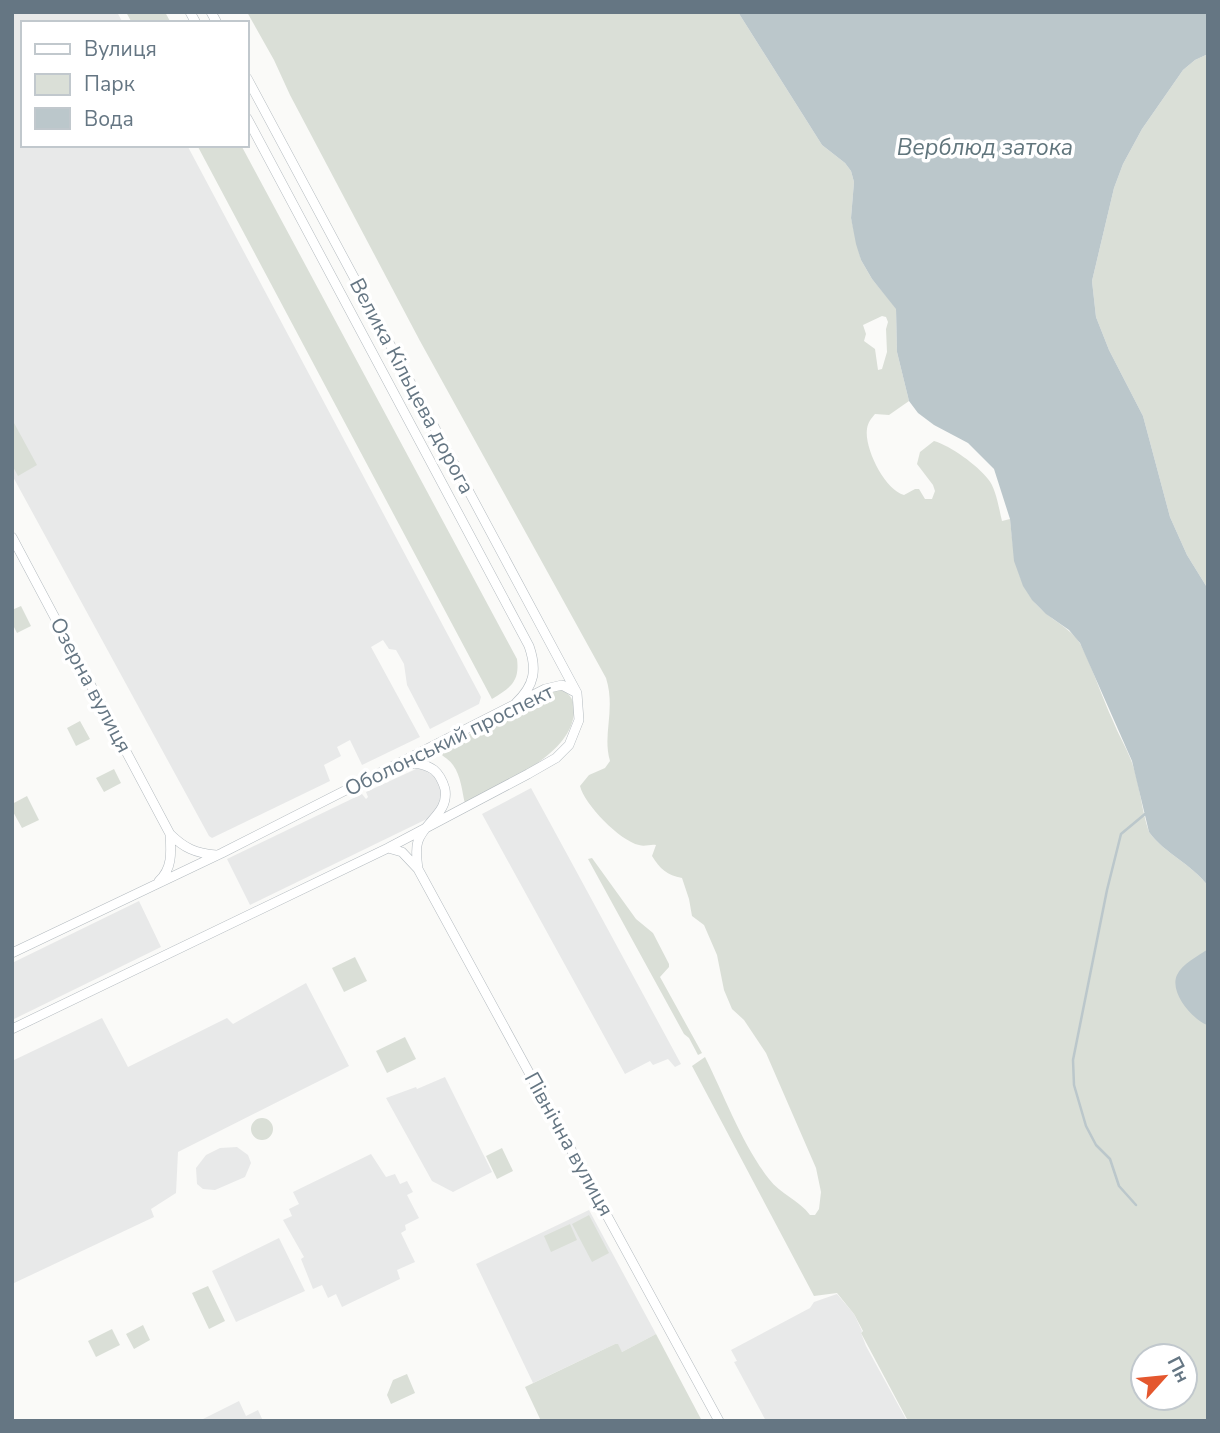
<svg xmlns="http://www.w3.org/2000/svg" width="1220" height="1433" font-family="'Nunito Sans',sans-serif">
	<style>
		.built { fill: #e8e9e9 }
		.green { fill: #dadfd7; fill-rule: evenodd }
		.water { fill: #bbc7cb }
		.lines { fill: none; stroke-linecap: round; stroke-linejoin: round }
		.stream { stroke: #bbc7cb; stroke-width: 2.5 }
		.secondary-casing { stroke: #b3babf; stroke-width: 10 }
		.secondary { stroke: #fff; stroke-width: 9 }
		.labels { text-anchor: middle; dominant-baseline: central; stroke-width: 7; stroke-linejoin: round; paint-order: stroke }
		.street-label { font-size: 21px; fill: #657683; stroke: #fff }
		.water-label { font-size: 23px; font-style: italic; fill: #60757c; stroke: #fff }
	</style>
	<rect width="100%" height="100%" fill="#fafaf8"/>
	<path class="built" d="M 12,12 L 117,12 L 123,23 L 23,23 L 23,145 L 187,145 L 481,697 L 479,704 L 430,729 L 407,685 L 404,664 L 396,650 L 389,649 L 383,640 L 371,647 L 420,737 L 362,765 L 350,740 L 337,747 L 341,756 L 324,765 L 330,781 L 212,838 L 209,836 L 12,475 Z
		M 416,769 L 422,769 L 437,778 L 444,796 L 433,816 L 250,905 L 227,859 L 362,794 L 366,799 L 368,797 L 366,792 Z
		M 531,788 L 574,867 L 681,1064 L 675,1067 L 668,1059 L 653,1065 L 650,1061 L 625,1074 L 482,814 Z
		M 139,901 L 161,947 L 12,1020 L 12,963 Z
		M 306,983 L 349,1066 L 178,1152 L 176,1193 L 151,1209 L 154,1217 L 12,1284 L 12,1061 L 102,1018 L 128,1067 L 227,1018 L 233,1024 Z
		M 445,1077 L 492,1172 L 453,1192 L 432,1181 L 386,1098 L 416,1087 L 417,1089 Z
		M 237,1147 L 248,1155 L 251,1163 L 245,1177 L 215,1190 L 203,1189 L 197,1184 L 196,1168 L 206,1155 L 220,1148 Z
		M 371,1154 L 386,1177 L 395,1174 L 400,1184 L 407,1181 L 413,1192 L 407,1195 L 419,1218 L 405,1225 L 406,1230 L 401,1233 L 415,1262 L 397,1270 L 400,1279 L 342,1307 L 336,1294 L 328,1298 L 322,1285 L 313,1289 L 301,1259 L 304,1257 L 283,1220 L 292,1216 L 289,1209 L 299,1204 L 293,1192 Z
		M 589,1210 L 656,1334 L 622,1352 L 615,1344 L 533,1383 L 476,1264 Z
		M 279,1238 L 305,1291 L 236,1322 L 212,1271 Z
		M 837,1294 L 854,1314 L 862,1331 L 861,1333 L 866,1346 L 907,1421 L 766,1421 L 734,1362 L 737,1361 L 731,1350 L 810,1308 L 814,1302 Z
		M 239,1401 L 246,1416 L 258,1410 L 263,1421 L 199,1421 Z"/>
	<path class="green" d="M 126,12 L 165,12 L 171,23 L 132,23 Z
		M 247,12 L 738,12 L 822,145 L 845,163 L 851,171 L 854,182 L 851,218 L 861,260 L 872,279 L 896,308 L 897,352 L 909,401 L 889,415 L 875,414 C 871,419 868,422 867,429 C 864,448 885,490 904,495 L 915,489 L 919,489 L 925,499 L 932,499 L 935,491 L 933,485 L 917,464 L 920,452 L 934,441 C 951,446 977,465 988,479 C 996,488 999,509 1002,521 L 1010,519 C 1014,556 1016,591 1048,615 C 1060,625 1075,632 1082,647 C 1094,672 1102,697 1113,721 C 1118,734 1126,747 1131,760 C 1140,783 1141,809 1149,832 C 1165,854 1192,864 1208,886 L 1208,1421 L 908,1421 L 861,1333 L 863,1331 L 854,1314 L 837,1293 L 814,1296 L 692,1066 L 705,1057 C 724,1095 743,1146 769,1179 C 780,1194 799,1200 810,1215 L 815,1215 L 819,1209 L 821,1192 L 816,1168 L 766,1053 L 744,1020 L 732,1009 L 724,990 L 717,955 L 704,925 L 692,916 L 689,899 L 682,878 C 667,875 660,869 652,856 L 656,845 C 650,844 645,847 639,845 C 620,841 584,804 580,786 L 589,775 L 605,768 L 610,761 C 602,734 616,710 606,678 L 420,341 L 290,95 L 274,60 ZM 882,316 L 886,317 L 888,322 L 886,329 L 887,352 L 882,369 L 878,370 L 875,349 L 864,341 L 866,334 L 863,325 ZM 1143,1356 L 1185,1356 L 1185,1398 L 1143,1398 Z
		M 1208,54 L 1208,589 L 1187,555 L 1170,517 L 1143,416 L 1109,350 L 1096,317 L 1092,281 L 1114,188 L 1123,164 L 1142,129 L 1183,70 L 1195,60 Z
		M 197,145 L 241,145 L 517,659 C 520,682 510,688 492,699 Z
		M 14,423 L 37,465 L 18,476 L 12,465 L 12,424 Z
		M 21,606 L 31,626 L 17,633 L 12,623 L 12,610 Z
		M 561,690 C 571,694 574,700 574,711 C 573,756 499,784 465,804 C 462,791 461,776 453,765 C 448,758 441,756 436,749 L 474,732 L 549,691 Z
		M 80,721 L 90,739 L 76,746 L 67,728 Z
		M 114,769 L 121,783 L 104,792 L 96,778 Z
		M 27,796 L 39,820 L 22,828 L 12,810 L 12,804 Z
		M 592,858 L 636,919 L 653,933 L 669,964 L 669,967 L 660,977 L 702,1053 L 698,1055 L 689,1038 L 684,1034 L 588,859 Z
		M 355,957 L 367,981 L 344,992 L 332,968 Z
		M 405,1037 L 416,1059 L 387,1073 L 376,1051 Z
		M251 1129a11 11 0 1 1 22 0a11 11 0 1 1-22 0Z
		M 502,1148 L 513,1171 L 497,1179 L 486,1156 Z
		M 589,1215 L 609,1253 L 592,1262 L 572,1224 Z
		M 570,1224 L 577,1240 L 551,1252 L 544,1236 Z
		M 208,1286 L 225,1321 L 209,1329 L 192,1293 Z
		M 143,1325 L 150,1340 L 134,1349 L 126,1334 Z
		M 112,1329 L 120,1345 L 96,1357 L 88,1341 Z
		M 656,1334 L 702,1421 L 541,1421 L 525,1387 L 615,1344 L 618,1344 L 622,1352 Z
		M 407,1374 L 415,1393 L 391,1404 L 387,1395 L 393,1380 Z"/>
	<path class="water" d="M 738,12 L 1208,12 L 1208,54 L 1195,60 L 1183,70 L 1142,129 L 1123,164 L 1114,188 L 1092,281 L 1096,317 L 1109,350 L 1143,416 L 1170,517 L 1187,555 L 1208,589 L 1208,886 C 1192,864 1165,854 1149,832 L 1132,761 L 1080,643 L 1069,630 L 1046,614 L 1032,600 L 1023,586 L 1014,561 L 1010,519 L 994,469 L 968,443 L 934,425 L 918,413 L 909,401 L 897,352 L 896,309 L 872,279 L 861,260 L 856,244 L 851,218 L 854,182 L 851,171 L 845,163 L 822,145 Z
		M 1208,949 L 1208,1025 L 1207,1025 C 1192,1019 1169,992 1177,975 C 1182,964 1198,956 1208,949 Z"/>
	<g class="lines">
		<path class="stream" d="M 1136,1205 L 1119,1186 L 1110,1159 L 1096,1145 L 1086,1126 L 1074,1085 L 1073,1060 L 1107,890 L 1121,834 L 1145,814"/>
		<defs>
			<path id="secondary" d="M 190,12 L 196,23
				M 211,12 L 217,23
				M 247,118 L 529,646 C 537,669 535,685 516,703
				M 12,537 L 170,834 C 184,848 195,853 216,855
				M 402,765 C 414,762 424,763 434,770 C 440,775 443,782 445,789 C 449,813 425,821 418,841 C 415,850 417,860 418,869
				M 388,848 L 402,852 L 418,869 L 719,1421
				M 159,881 C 173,868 171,851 170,834
				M 12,953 L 222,853 L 545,689 L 562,685 L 575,692
				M 12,1029 L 388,848 L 528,774 L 556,758 L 569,745 L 579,720 L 577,693 L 247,78"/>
		</defs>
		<use href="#secondary" class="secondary-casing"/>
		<use href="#secondary" class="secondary"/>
	</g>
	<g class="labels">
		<g class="street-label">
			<text transform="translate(412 386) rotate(62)">Велика Кільцева дорога</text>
			<text transform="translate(91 685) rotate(62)">Озерна вулиця</text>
			<text transform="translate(449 740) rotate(-26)">Оболонський проспект</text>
			<text transform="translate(569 1144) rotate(61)">Північна вулиця</text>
		</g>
		<g class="water-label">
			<text x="985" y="147">Верблюд затока</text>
		</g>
	</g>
	<rect width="1220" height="1433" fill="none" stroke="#657683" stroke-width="28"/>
	<rect x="21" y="21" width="228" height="126" fill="#ffffff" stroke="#c1c8cd" stroke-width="2"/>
	<rect x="35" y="44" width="35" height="10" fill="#ffffff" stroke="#c1c8cd" stroke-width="2"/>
	<text x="84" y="56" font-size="21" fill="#657683">Вулиця</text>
	<rect x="35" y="74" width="35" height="21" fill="#dadfd7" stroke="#c1c8cd" stroke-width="2"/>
	<text x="84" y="91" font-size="21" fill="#657683">Парк</text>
	<rect x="35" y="108" width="35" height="21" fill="#bbc7cb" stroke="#c1c8cd" stroke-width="2"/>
	<text x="84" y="126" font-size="21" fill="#657683">Вода</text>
	<g transform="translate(1164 1377) rotate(63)"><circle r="33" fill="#ffffff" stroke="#c1c8cd" stroke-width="2"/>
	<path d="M0-5L12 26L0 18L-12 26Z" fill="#e4572e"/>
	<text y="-10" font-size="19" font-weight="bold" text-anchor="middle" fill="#657683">Пн</text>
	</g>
</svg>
